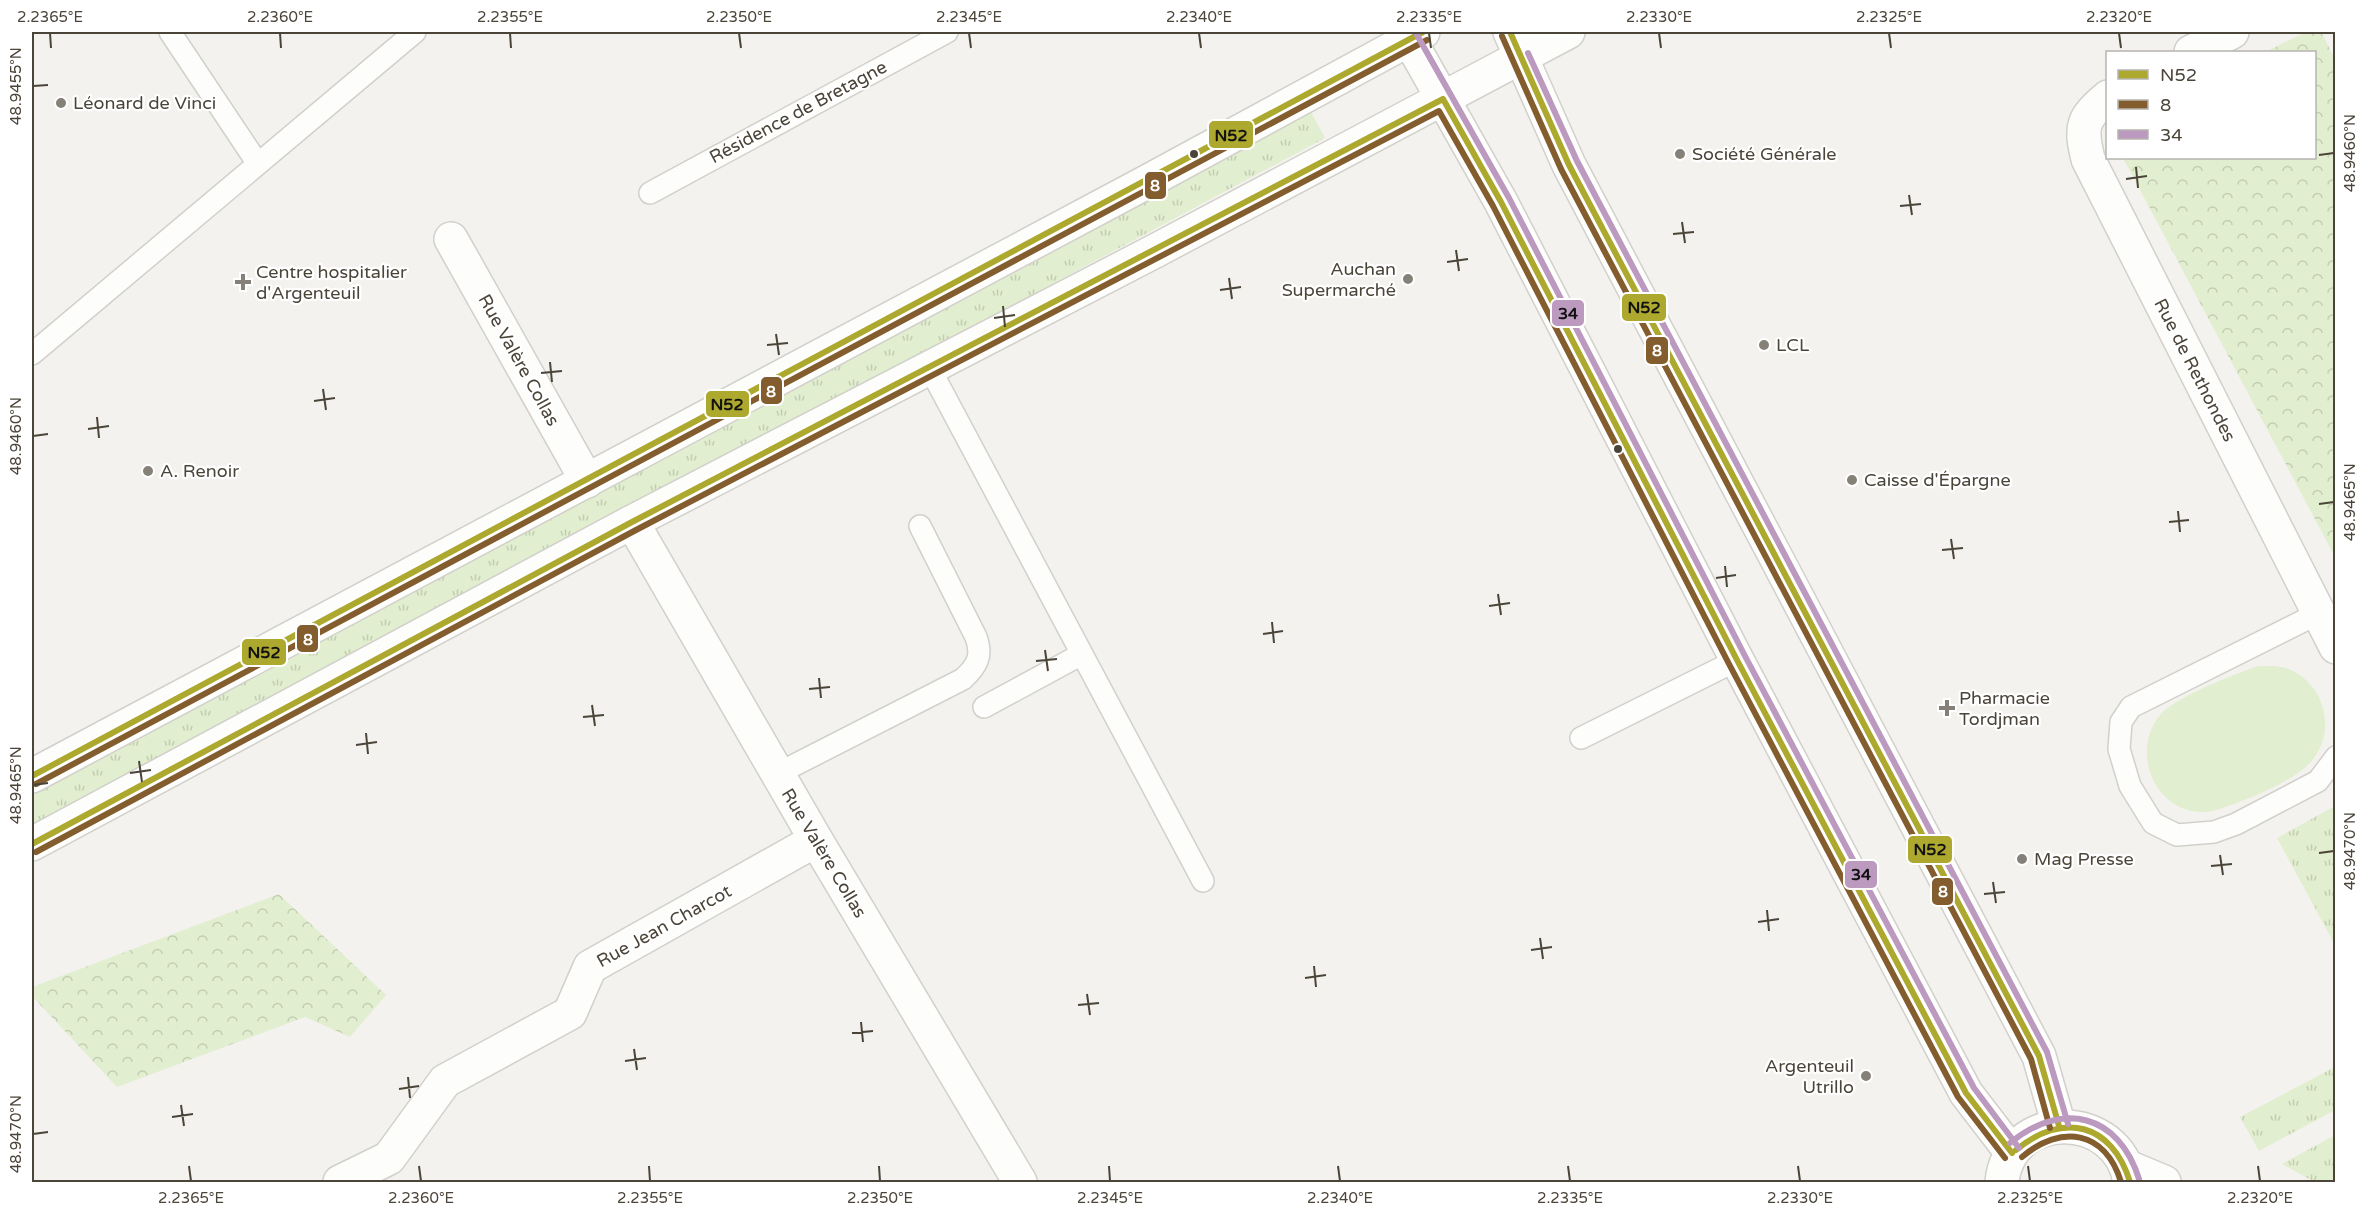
<svg xmlns="http://www.w3.org/2000/svg" width="2367" height="1214" font-family="'Varela Round',sans-serif">
	<style>
		.grass { fill: url(#grass-tufts) }
		.park { fill: url(#park-crowns) }
		.garden { fill: #e1eecf }
		.lines { fill: none; stroke-linecap: round; stroke-linejoin: round }
		.service-casing { stroke: #d2d0cb; stroke-width: 24 }
		.minor-casing { stroke: #d2d0cb; stroke-width: 36 }
		.tertiary-casing { stroke: #d2d0cb; stroke-width: 36 }
		.service { stroke: #fdfdfc; stroke-width: 21 }
		.minor { stroke: #fdfdfc; stroke-width: 33 }
		.tertiary { stroke: #fdfdfc; stroke-width: 33 }
		.bus-1-casing { stroke: #fff; stroke-width: 10 }
		.bus-2-casing { stroke: #fff; stroke-width: 10 }
		.bus-3-casing { stroke: #fff; stroke-width: 10 }
		.bus-1 { stroke: #ada82e; stroke-width: 6 }
		.bus-2 { stroke: #845d2e; stroke-width: 6 }
		.bus-3 { stroke: #bc99be; stroke-width: 6 }
		.ticks { fill: none; stroke: #4b4439; stroke-width: 2 }
		.poi-dot { fill: #868178; stroke: #fff; stroke-width: 2 }
		.bus-dot { fill: #4b4439; stroke: #fff; stroke-width: 2 }
		.labels { text-anchor: middle; dominant-baseline: central; stroke-width: 4.5; stroke-linejoin: round; paint-order: stroke }
		.poi-label { font-size: 18px; fill: #4b4439; stroke: #fff; text-anchor: start }
		.street-label { font-size: 18px; fill: #4b4439; stroke: #fff }
		.line-badge { stroke: #fff; stroke-width: 2 }
		.badge-label { font-size: 16px; text-anchor: middle; font-weight: bold; fill: #fff }
		.pale-badge-label { font-size: 16px; text-anchor: middle; font-weight: bold; fill: #111 }
		.neatline { fill: none; stroke: #4b4439; stroke-width: 2 }
		.ticks-label { font-size: 15px; text-anchor: middle; fill: #4b4439 }
	</style>
	<defs>
		<pattern id="grass-tufts" width="24" height="20" patternUnits="userSpaceOnUse" patternTransform="scale(1.5)"><rect width="24" height="20" fill="#e1eecf"/><path d="M3 7l-1-3M5 7V3M7 7l1-3M15 17l-1-3M17 17v-4M19 17l1-3" fill="none" stroke="#c3cdb2"/></pattern>
		<pattern id="park-crowns" width="20" height="18" patternUnits="userSpaceOnUse" patternTransform="scale(1.5)"><rect width="20" height="18" fill="#e1eecf"/><path d="M2 6a3 3 0 1 1 6 0M12 15a3 3 0 1 1 6 0" fill="none" stroke="#c3cdb2"/></pattern>
	</defs>
	<rect width="100%" height="100%" fill="#f4f2ee"/>
	<path class="grass" d="M 1309,108 L 1325,138 L 32,829 L 32,791 Z
		M 2335,806 L 2335,945 L 2277,838 Z
		M 2335,1067 L 2335,1110 L 2259,1151 L 2240,1117 Z
		M 2335,1135 L 2335,1182 L 2315,1182 L 2282,1164 Z"/>
	<path class="park" d="M 2306,32 L 2321,32 L 2335,59 L 2335,557 L 2123,158 L 2314,158 L 2314,52 L 2265,52 Z
		M 279,894 L 386,995 L 350,1037 L 305,1017 L 117,1087 L 32,996 L 32,987 Z"/>
	<path class="garden" d="M 2258,666 C 2270,666 2282,665 2293,671 C 2328,689 2336,736 2309,764 C 2291,782 2245,801 2220,809 C 2164,827 2125,758 2160,715 C 2175,697 2235,674 2258,666 Z"/>
	<g class="lines">
		<defs>
			<path id="service" d="M 170,32 L 258,164
				M 650,193 L 947,32
				M 32,354 L 415,32
				M 929,367 L 1203,881
				M 2319,613 L 2131,707 L 2121,722 L 2119,749 L 2130,786 L 2153,823 L 2177,835 L 2214,832 L 2236,824 L 2318,781 L 2336,757
				M 984,707 L 1082,654
				M 1581,738 L 1737,660
				M 777,774 L 963,679 C 977,666 983,656 976,637 L 920,526"/>
			<path id="minor" d="M 2191,52 L 2232,32
				M 2108,97 C 2082,119 2080,126 2088,159 L 2336,647
				M 451,239 L 587,481
				M 632,522 L 816,840 L 1020,1182
				M 2128,1167 L 2164,1182
				M 340,1182 L 389,1158 L 445,1081 L 570,1013 L 590,967 L 816,840"/>
			<path id="tertiary" d="M 1405,32 L 1501,202 L 1737,660 L 1966,1093 L 2012,1153
				M 1510,32 L 1569,165 L 2039,1056 L 2059,1126
				M 32,776 L 1143,184 L 1423,32
				M 32,844 L 632,522 L 1155,251 L 1568,32
				M 2002,1182 C 2009,1108 2119,1109 2130,1182"/>
		</defs>
		<use href="#service" class="service-casing"/>
		<use href="#minor" class="minor-casing"/>
		<use href="#tertiary" class="tertiary-casing"/>
		<use href="#service" class="service"/>
		<use href="#minor" class="minor"/>
		<use href="#tertiary" class="tertiary"/>
		<defs>
			<path id="bus-1" d="M 1510,32 L 1569,165 L 2039,1056 L 2059,1126
				M 32,776 L 1423,32
				M 32,844 L 632,522 L 1443,99 L 1501,202 L 1737,660 L 1966,1093 L 2012,1153
				M 2016,1150 C 2063,1111 2112,1123 2130,1182"/>
			<path id="bus-2" d="M 1502,36 L 1561,169 L 2031,1059 L 2050,1128
				M 36,784 L 1427,40
				M 36,852 L 636,530 L 1439,111 L 1493,206 L 1729,664 L 1958,1097 L 2005,1158
				M 2022,1157 C 2061,1124 2105,1130 2121,1182"/>
			<path id="bus-3" d="M 1417,35 L 1509,198 L 1745,656 L 1974,1088 L 2019,1148
				M 1528,53 L 1577,161 L 2047,1052 L 2068,1124
				M 2010,1143 C 2062,1100 2119,1114 2139,1179"/>
		</defs>
		<use href="#bus-1" class="bus-1-casing"/>
		<use href="#bus-2" class="bus-2-casing"/>
		<use href="#bus-3" class="bus-3-casing"/>
		<use href="#bus-1" class="bus-1"/>
		<use href="#bus-2" class="bus-2"/>
		<use href="#bus-3" class="bus-3"/>
	</g>
	<path class="ticks" d="M 50,33 L 51,48M 280,33 L 281,48M 510,33 L 511,48M 739,33 L 741,48M 969,33 L 971,48M 1199,33 L 1201,48M 1429,33 L 1431,48M 1659,33 L 1661,48M 1889,33 L 1891,48M 2119,33 L 2121,48M 33,86 L 48,85M 2319,155 L 2334,153M 2136,167 L 2138,188M 2126,179 L 2147,176M 1909,195 L 1912,215M 1900,206 L 1921,204M 1682,222 L 1685,243M 1673,234 L 1694,232M 1456,250 L 1459,271M 1447,262 L 1468,259M 1229,278 L 1232,299M 1220,290 L 1241,287M 1003,306 L 1005,327M 994,318 L 1015,315M 776,334 L 779,355M 767,345 L 788,343M 550,362 L 552,382M 541,373 L 562,371M 323,389 L 326,410M 314,401 L 335,398M 97,417 L 99,438M 88,429 L 109,426M 33,436 L 48,434M 2319,504 L 2334,502M 2178,511 L 2180,532M 2169,522 L 2189,520M 1951,539 L 1954,559M 1942,550 L 1963,548M 1725,566 L 1727,587M 1716,578 L 1736,575M 1498,594 L 1501,615M 1489,606 L 1510,603M 1272,622 L 1274,643M 1263,634 L 1283,631M 1045,650 L 1048,671M 1036,661 L 1057,659M 819,678 L 821,698M 809,689 L 830,687M 592,705 L 595,726M 583,717 L 604,715M 366,733 L 368,754M 356,745 L 377,742M 139,761 L 142,782M 130,773 L 151,770M 33,785 L 48,783M 2319,853 L 2334,851M 2220,855 L 2223,875M 2211,866 L 2232,864M 1993,882 L 1996,903M 1984,894 L 2005,892M 1767,910 L 1769,931M 1758,922 L 1779,919M 1540,938 L 1543,959M 1531,950 L 1552,947M 1314,966 L 1316,987M 1305,978 L 1326,975M 1087,994 L 1090,1015M 1078,1005 L 1099,1003M 861,1022 L 863,1042M 852,1033 L 873,1031M 634,1049 L 637,1070M 625,1061 L 646,1058M 408,1077 L 410,1098M 399,1089 L 419,1086M 181,1105 L 184,1126M 172,1117 L 193,1114M 33,1134 L 48,1132M 189,1166 L 191,1181M 419,1166 L 421,1181M 649,1166 L 650,1181M 879,1166 L 880,1181M 1109,1166 L 1110,1181M 1338,1166 L 1340,1181M 1568,1166 L 1570,1181M 1798,1166 L 1800,1181M 2028,1166 L 2030,1181M 2258,1166 L 2260,1181"/>
	<g class="poi-dot">
		<circle cx="61" cy="103" r="6"/>
		<circle cx="1680" cy="154" r="6"/>
		<circle cx="1408" cy="279" r="6"/>
		<path d="M240 273h6v6h6v6h-6v6h-6v-6h-6v-6h6z"/>
		<circle cx="1764" cy="345" r="6"/>
		<circle cx="148" cy="471" r="6"/>
		<circle cx="1852" cy="480" r="6"/>
		<path d="M1944 699h6v6h6v6h-6v6h-6v-6h-6v-6h6z"/>
		<circle cx="2022" cy="859" r="6"/>
		<circle cx="1866" cy="1076" r="6"/>
	</g>
	<g class="bus-dot">
		<circle cx="1194" cy="154" r="5"/>
		<circle cx="1618" cy="449" r="5"/>
	</g>
	<g class="labels">
		<g class="poi-label">
			<text x="73" y="103">Léonard de Vinci</text>
			<text x="1692" y="154">Société Générale</text>
			<text x="1396" y="269" text-anchor="end">Auchan<tspan x="1396" dy="21">Supermarché</tspan></text>
			<text x="256" y="272">Centre hospitalier<tspan x="256" dy="21">d'Argenteuil</tspan></text>
			<text x="1776" y="345">LCL</text>
			<text x="160" y="471">A. Renoir</text>
			<text x="1864" y="480">Caisse d'Épargne</text>
			<text x="1959" y="698">Pharmacie<tspan x="1959" dy="21">Tordjman</tspan></text>
			<text x="2034" y="859">Mag Presse</text>
			<text x="1854" y="1066" text-anchor="end">Argenteuil<tspan x="1854" dy="21">Utrillo</tspan></text>
		</g>
		<g class="street-label">
			<text transform="translate(798 112) rotate(-28)">Résidence de Bretagne</text>
			<text transform="translate(519 360) rotate(61)">Rue Valère Collas</text>
			<text transform="translate(2195 370) rotate(63)">Rue de Rethondes</text>
			<text transform="translate(824 853) rotate(59)">Rue Valère Collas</text>
			<text transform="translate(664 926) rotate(-29)">Rue Jean Charcot</text>
		</g>
	</g>
	<g class="line-badge">
		<rect x="1208" y="120" width="46" height="29" rx="6" fill="#ada82e"/>
		<rect x="1144" y="171" width="23" height="29" rx="6" fill="#845d2e"/>
		<rect x="1621" y="293" width="46" height="29" rx="6" fill="#ada82e"/>
		<rect x="1551" y="299" width="34" height="28" rx="6" fill="#bc99be"/>
		<rect x="1645" y="336" width="24" height="29" rx="6" fill="#845d2e"/>
		<rect x="760" y="376" width="23" height="29" rx="6" fill="#845d2e"/>
		<rect x="705" y="390" width="45" height="28" rx="6" fill="#ada82e"/>
		<rect x="296" y="624" width="23" height="29" rx="6" fill="#845d2e"/>
		<rect x="241" y="638" width="46" height="28" rx="6" fill="#ada82e"/>
		<rect x="1907" y="835" width="46" height="29" rx="6" fill="#ada82e"/>
		<rect x="1844" y="860" width="34" height="29" rx="6" fill="#bc99be"/>
		<rect x="1931" y="877" width="23" height="29" rx="6" fill="#845d2e"/>
	</g>
	<g class="badge-label">
		<text x="1155" y="191">8</text>
		<text x="1657" y="356">8</text>
		<text x="771" y="397">8</text>
		<text x="308" y="645">8</text>
		<text x="1943" y="897">8</text>
	</g>
	<g class="pale-badge-label">
		<text x="1231" y="141">N52</text>
		<text x="1644" y="313">N52</text>
		<text x="1568" y="319">34</text>
		<text x="727" y="410">N52</text>
		<text x="264" y="658">N52</text>
		<text x="1930" y="855">N52</text>
		<text x="1861" y="880">34</text>
	</g>
	<rect width="2367" height="1214" fill="none" stroke="#ffffff" stroke-width="66"/>
	<rect x="2106" y="51" width="210" height="108" fill="#ffffff" stroke="#b7b4b0" stroke-width="1.5"/>
	<rect x="2118" y="70" width="30" height="9" fill="#ada82e" stroke="#b7b4b0" stroke-width="1.5"/>
	<text x="2160" y="81" font-size="18" fill="#4b4439">N52</text>
	<rect x="2118" y="100" width="30" height="9" fill="#845d2e" stroke="#b7b4b0" stroke-width="1.5"/>
	<text x="2160" y="111" font-size="18" fill="#4b4439">8</text>
	<rect x="2118" y="130" width="30" height="9" fill="#bc99be" stroke="#b7b4b0" stroke-width="1.5"/>
	<text x="2160" y="141" font-size="18" fill="#4b4439">34</text>
	<rect x="33" y="33" width="2301" height="1148" class="neatline"/>
	<g class="ticks-label">
		<text x="50" y="22">2.2365°E</text>
		<text x="280" y="22">2.2360°E</text>
		<text x="510" y="22">2.2355°E</text>
		<text x="739" y="22">2.2350°E</text>
		<text x="969" y="22">2.2345°E</text>
		<text x="1199" y="22">2.2340°E</text>
		<text x="1429" y="22">2.2335°E</text>
		<text x="1659" y="22">2.2330°E</text>
		<text x="1889" y="22">2.2325°E</text>
		<text x="2119" y="22">2.2320°E</text>
		<text transform="translate(16 86) rotate(-90)" y="5">48.9455°N</text>
		<text transform="translate(2350 153) rotate(-90)" y="5">48.9460°N</text>
		<text transform="translate(16 436) rotate(-90)" y="5">48.9460°N</text>
		<text transform="translate(2350 502) rotate(-90)" y="5">48.9465°N</text>
		<text transform="translate(16 785) rotate(-90)" y="5">48.9465°N</text>
		<text transform="translate(2350 851) rotate(-90)" y="5">48.9470°N</text>
		<text transform="translate(16 1134) rotate(-90)" y="5">48.9470°N</text>
		<text x="191" y="1203">2.2365°E</text>
		<text x="421" y="1203">2.2360°E</text>
		<text x="650" y="1203">2.2355°E</text>
		<text x="880" y="1203">2.2350°E</text>
		<text x="1110" y="1203">2.2345°E</text>
		<text x="1340" y="1203">2.2340°E</text>
		<text x="1570" y="1203">2.2335°E</text>
		<text x="1800" y="1203">2.2330°E</text>
		<text x="2030" y="1203">2.2325°E</text>
		<text x="2260" y="1203">2.2320°E</text>
	</g>
</svg>
